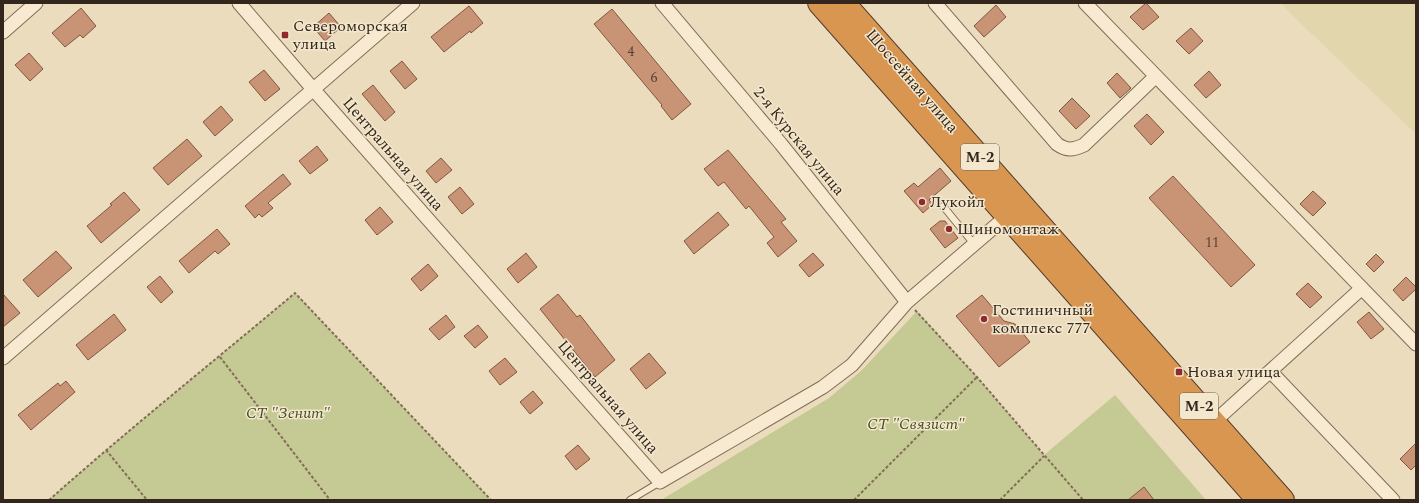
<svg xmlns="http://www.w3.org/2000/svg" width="1419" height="503" font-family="Spectral,serif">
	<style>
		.farmland { fill: #e1d6ac }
		.green { fill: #c5c993 }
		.building { fill: #c99475; stroke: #81563f }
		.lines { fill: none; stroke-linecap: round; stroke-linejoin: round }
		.lane-casing { stroke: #836d58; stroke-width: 8 }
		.street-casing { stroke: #836d58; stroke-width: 15 }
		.highway-casing { stroke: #513b2c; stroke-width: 24 }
		.path { stroke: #836d58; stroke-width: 2; stroke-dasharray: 3 2; stroke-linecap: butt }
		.lane { stroke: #f7ead1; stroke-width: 6 }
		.street { stroke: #f7ead1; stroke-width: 13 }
		.highway { stroke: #d99650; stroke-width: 22 }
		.poi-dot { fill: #902a30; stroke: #f3e7cd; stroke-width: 1.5 }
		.labels { text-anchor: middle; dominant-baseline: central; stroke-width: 3; stroke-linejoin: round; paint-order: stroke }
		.number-label { font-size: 14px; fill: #584232 }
		.shield { fill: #f3e7cd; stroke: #6d6051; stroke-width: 1 }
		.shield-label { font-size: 15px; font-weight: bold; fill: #33261c }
		.poi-label { font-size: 16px; fill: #33261c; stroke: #f3e7cd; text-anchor: start }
		.street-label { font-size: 16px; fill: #33261c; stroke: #f3e7cd }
		.park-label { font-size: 16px; font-style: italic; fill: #464f23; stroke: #f3e7cd }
	</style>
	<rect width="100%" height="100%" fill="#ecdcbe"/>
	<path class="farmland" d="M 1281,3 L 1416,3 L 1416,134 L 1288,11 Z"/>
	<path class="green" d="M 295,293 L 491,500 L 49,500 C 129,429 213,362 295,293 Z
		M 917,311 L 977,377 L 1044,455 L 1115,395 L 1206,500 L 661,500 L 829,398 L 861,371 Z"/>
	<path class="building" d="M 1146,3 L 1159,17 L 1143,30 L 1130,17 Z
		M 996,5 L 1006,17 L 984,37 L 974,26 Z
		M 469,6 L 483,23 L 471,33 L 470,31 L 444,52 L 431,37 Z
		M 81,8 L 96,26 L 83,38 L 80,35 L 65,47 L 52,33 Z
		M 612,9 L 691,104 L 672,120 L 661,106 L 662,105 L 594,24 Z
		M 329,13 L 341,27 L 325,41 L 313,27 Z
		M 1191,28 L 1203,41 L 1189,54 L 1176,41 Z
		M 29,53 L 43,69 L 30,81 L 15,65 Z
		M 402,61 L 417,79 L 405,89 L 390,71 Z
		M 264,70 L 280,89 L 265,101 L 249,82 Z
		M 1209,71 L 1221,85 L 1206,98 L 1194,85 Z
		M 1117,73 L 1131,88 L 1120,98 L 1107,83 Z
		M 373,85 L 395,112 L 385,121 L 362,94 Z
		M 1072,98 L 1090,116 L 1076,129 L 1059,111 Z
		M 221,106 L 233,120 L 215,136 L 203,122 Z
		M 1147,114 L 1164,132 L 1151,145 L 1134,126 Z
		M 187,139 L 202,156 L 168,185 L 153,168 Z
		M 317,146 L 328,160 L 310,174 L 299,161 Z
		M 728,150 L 786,219 L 781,222 L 797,241 L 778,257 L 767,243 L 774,237 L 749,206 L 746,209 L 724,182 L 718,186 L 704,169 Z
		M 441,158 L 452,170 L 436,183 L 426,171 Z
		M 940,168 L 951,181 L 929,200 L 933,204 L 923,213 L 904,191 L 914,183 L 918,187 Z
		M 283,174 L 291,184 L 268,203 L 273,208 L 262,217 L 259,214 L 255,218 L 245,206 Z
		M 1173,176 L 1255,265 L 1231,287 L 1149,198 Z
		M 460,187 L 474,204 L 462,214 L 448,197 Z
		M 1313,191 L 1326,203 L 1313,216 L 1300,204 Z
		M 124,192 L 140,210 L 101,243 L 87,226 L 112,205 L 110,204 Z
		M 380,207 L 393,222 L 377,235 L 365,220 Z
		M 718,212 L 729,225 L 694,254 L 684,241 Z
		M 940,221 L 945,221 L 958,238 L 945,248 L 930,229 Z
		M 217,229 L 230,244 L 218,254 L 215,251 L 189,273 L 179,261 Z
		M 56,251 L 72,268 L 38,297 L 23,280 Z
		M 526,253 L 537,267 L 518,283 L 507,269 Z
		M 813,253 L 824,265 L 809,277 L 799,265 Z
		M 1376,254 L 1384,262 L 1374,272 L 1366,264 Z
		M 428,264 L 438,276 L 421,291 L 411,279 Z
		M 160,276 L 173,292 L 161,303 L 147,287 Z
		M 1406,277 L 1416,287 L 1416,289 L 1403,301 L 1393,290 Z
		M 1308,283 L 1322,297 L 1310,308 L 1296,294 Z
		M 3,294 L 20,313 L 3,327 Z
		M 558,294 L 577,317 L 580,315 L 615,360 L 595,377 L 540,309 Z
		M 982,295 L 1004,321 L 1015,324 L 1030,342 L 999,367 L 956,316 Z
		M 1369,312 L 1384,329 L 1371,339 L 1357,322 Z
		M 114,314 L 126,330 L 88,360 L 76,345 Z
		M 446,315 L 455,327 L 439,340 L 429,329 Z
		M 478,325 L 488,337 L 475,348 L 464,336 Z
		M 649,353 L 666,373 L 646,389 L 630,369 Z
		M 505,358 L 517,372 L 500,385 L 489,371 Z
		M 66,381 L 75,392 L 31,430 L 18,415 L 58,383 L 60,386 Z
		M 533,391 L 543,403 L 530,414 L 520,402 Z
		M 1416,443 L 1416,465 L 1411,470 L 1400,459 Z
		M 578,445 L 590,459 L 576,470 L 565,456 Z
		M 1144,487 L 1154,500 L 1128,500 Z"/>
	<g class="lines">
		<defs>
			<path id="lane" d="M 943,206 L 974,244
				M 630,500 L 660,482"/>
			<path id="street" d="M 239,3 L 313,89 L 660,482 L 823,387 L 852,365 L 907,302 L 1007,216
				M 662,3 L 781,144 L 907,302
				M 935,3 L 1057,144 C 1067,151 1073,150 1084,145 L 1156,76
				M 1085,3 L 1416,344
				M 3,32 L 36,3
				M 3,358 L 413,3
				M 1271,372 L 1393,500
				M 1214,422 L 1362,288"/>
			<path id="highway" d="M 819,3 L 1258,500
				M 844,3 L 1283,500"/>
		</defs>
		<use href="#lane" class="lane-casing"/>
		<use href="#street" class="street-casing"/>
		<use href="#highway" class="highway-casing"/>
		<path class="path" d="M 915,310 L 977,377 L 1083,500
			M 220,357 L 330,500
			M 106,450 L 147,500
			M 49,500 C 129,429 213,362 295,293 L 491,500
			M 854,500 L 977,377
			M 1000,500 L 1044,456"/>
		<use href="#lane" class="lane"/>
		<use href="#street" class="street"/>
		<use href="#highway" class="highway"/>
	</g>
	<g class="poi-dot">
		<rect x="281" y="31" width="8" height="8" rx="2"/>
		<circle cx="922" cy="202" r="4"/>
		<circle cx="949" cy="229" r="4"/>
		<circle cx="984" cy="319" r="4"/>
		<rect x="1175" y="368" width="8" height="8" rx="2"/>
	</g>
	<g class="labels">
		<g class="number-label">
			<text x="631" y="51">4</text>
			<text x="654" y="77">6</text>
			<text x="1212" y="242">11</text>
		</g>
		<g class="shield">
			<rect x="961" y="144" width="38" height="26" rx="3"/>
			<rect x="1180" y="393" width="38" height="26" rx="3"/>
		</g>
		<g class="shield-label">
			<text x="980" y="157">М-2</text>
			<text x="1199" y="406">М-2</text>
		</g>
		<g class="poi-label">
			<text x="293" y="26">Североморская<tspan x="293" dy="18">улица</tspan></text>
			<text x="930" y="202">Лукойл</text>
			<text x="957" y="229">Шиномонтаж</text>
			<text x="992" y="310">Гостиничный<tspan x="992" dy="18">комплекс 777</tspan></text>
			<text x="1187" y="372">Новая улица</text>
		</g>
		<g class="street-label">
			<text transform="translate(912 81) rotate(49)">Шоссейная улица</text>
			<text transform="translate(799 141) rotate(51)">2-я Курская улица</text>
			<text transform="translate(393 154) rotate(49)">Центральная улица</text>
			<text transform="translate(608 397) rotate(49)">Центральная улица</text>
		</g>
		<g class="park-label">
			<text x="288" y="413">СТ "Зенит"</text>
			<text x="916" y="424">СТ "Связист"</text>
		</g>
	</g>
	<rect width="1419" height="503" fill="none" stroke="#33261c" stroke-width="8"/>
</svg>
